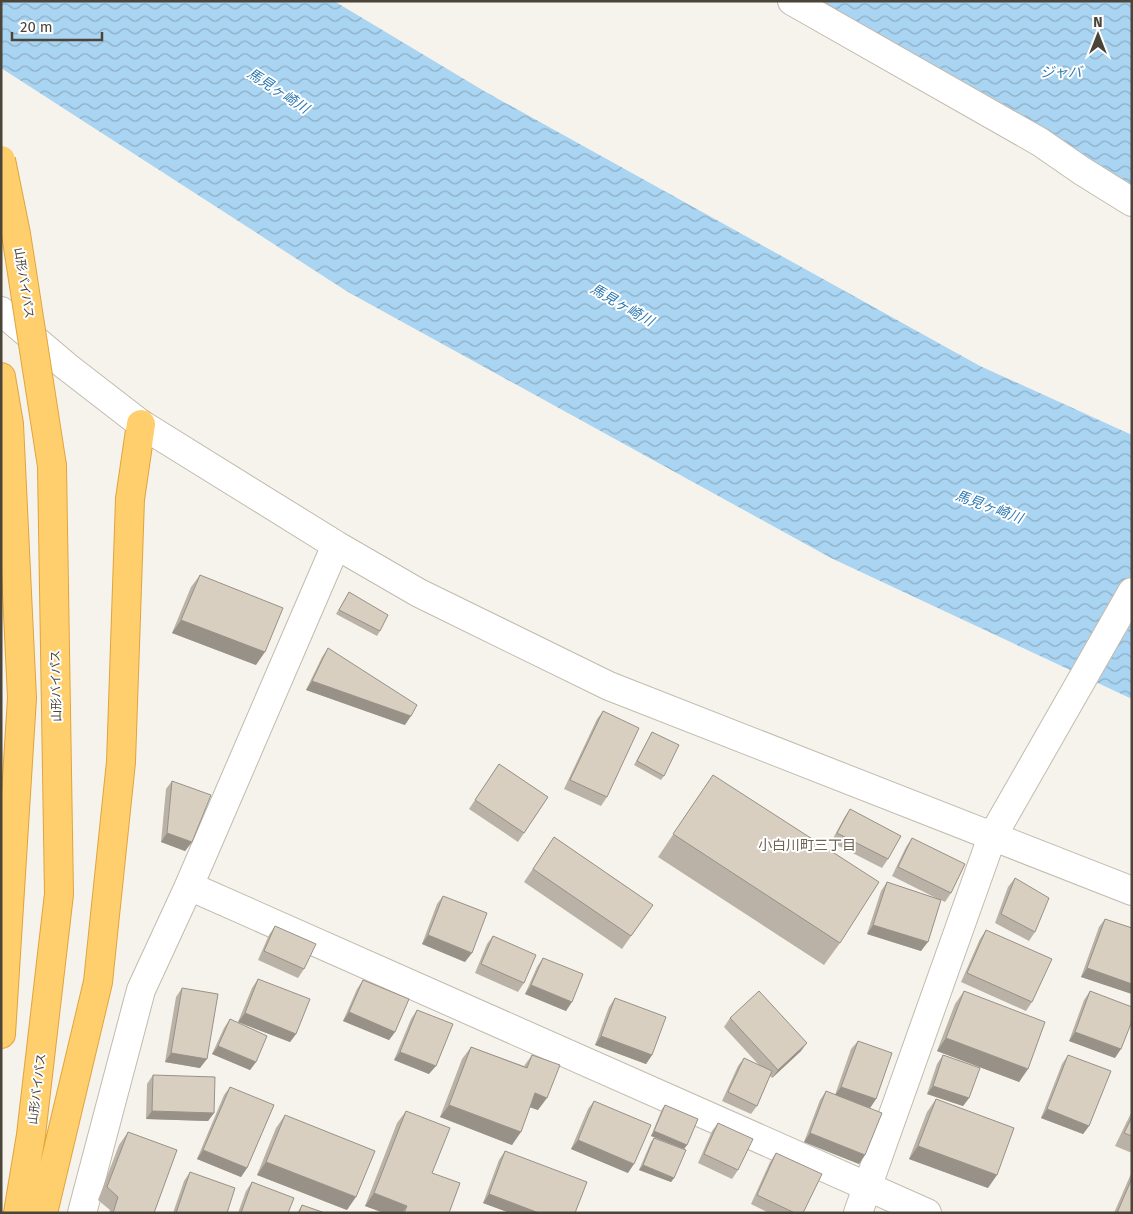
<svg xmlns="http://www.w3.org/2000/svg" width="1133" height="1214" font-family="'Fira Sans','Noto Sans JP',sans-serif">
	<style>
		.water { fill: url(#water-waves) }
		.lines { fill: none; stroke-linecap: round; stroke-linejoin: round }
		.minor-casing { stroke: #c2bbae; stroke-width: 30 }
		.highway-casing { stroke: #e0a43c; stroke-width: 30 }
		.minor { stroke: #fff; stroke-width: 28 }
		.highway { stroke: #ffcf6e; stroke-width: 28 }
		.highway-bridge-casing { stroke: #e0a43c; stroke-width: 30; stroke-linecap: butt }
		.highway-bridge { stroke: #ffcf6e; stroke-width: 28 }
		.wall { fill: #bab2a6 }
		.shaded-wall { fill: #979187 }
		.building { fill: #d8cfc1; stroke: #979187 }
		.labels { text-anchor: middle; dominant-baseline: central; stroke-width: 4; stroke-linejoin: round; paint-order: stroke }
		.street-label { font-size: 12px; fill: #4b4439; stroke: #fff }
		.water-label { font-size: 14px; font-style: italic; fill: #2e7ab2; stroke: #fff }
		.neighbourhood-label { font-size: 14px; fill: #6e6250; stroke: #fff }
	</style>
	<defs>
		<pattern id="water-waves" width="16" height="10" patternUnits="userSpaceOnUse" patternTransform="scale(1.25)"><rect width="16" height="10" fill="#a9d4f2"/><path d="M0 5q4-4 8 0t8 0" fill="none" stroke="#8caec5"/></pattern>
	</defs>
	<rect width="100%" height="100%" fill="#f6f3ec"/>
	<path class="water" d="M 1,1 L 334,1 L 484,91 L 980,366 L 1132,435 L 1132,699 L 831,558 L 348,292 L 1,68 Z
		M 792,1 L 1132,1 L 1132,202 Z"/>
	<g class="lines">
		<defs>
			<path id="minor" d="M 792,1 L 1040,142 L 1082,171 L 1132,202
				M 1,311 L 66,366 L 141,424 L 336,545 L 419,593 L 609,686 L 1132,891
				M 189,886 L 927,1213
				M 82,1213 L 141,990 L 189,886 L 336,545
				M 858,1213 L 992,837 L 1132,592"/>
			<path id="highway" d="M 1,377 L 9,424 L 22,698 L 1,1034
				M 18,1213 L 31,1135 L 59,894 L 52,466
				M 43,1213 L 98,982 L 121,762 L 130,499 L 141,424"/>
		</defs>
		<use href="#minor" class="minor-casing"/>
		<use href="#highway" class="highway-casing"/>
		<use href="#minor" class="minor"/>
		<use href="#highway" class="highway"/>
		<defs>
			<path id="highway-bridge" d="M 1,160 L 16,234 L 52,466"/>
		</defs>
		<use href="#highway-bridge" class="highway-bridge-casing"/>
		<use href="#highway-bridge" class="highway-bridge"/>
	</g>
	<path class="wall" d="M 200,575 L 256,665 L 172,633 L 191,587 Z
		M 349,592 L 380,631 L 377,636 L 336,614 Z
		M 328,648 L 405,725 L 306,690 L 322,657 Z
		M 603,711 L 607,797 L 601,806 L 564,789 L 597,719 Z
		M 652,732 L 664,776 L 661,780 L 634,765 Z
		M 499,764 L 548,797 L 518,842 L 469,809 Z
		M 713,775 L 840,943 L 824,965 L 658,857 Z
		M 172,781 L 192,842 L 185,851 L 161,842 L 166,789 Z
		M 850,809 L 888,859 L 882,868 L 831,842 L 844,818 Z
		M 554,837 L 653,905 L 622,949 L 524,882 Z
		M 912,838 L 951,893 L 945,902 L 941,900 L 921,951 L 867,934 L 881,891 L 887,882 L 938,899 L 892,876 L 906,847 Z
		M 1015,878 L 1035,932 L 1029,941 L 995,923 L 1008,887 Z
		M 443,896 L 465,962 L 422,944 L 437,904 Z
		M 1105,919 L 1132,928 L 1132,994 L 1081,977 L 1099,927 Z
		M 275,926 L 304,969 L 298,978 L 258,960 L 269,935 Z
		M 986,930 L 1032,1002 L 1026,1011 L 961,982 L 980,939 Z
		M 493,936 L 524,983 L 518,992 L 475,973 L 487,944 Z
		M 543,958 L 566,1011 L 525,994 L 537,967 Z
		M 258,979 L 296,1034 L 290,1042 L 238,1022 L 252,988 Z
		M 363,980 L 395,1032 L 389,1040 L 343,1021 L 357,989 Z
		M 182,988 L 200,1068 L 165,1062 L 176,997 Z
		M 964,991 L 1028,1069 L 1019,1082 L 937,1051 L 955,1004 Z
		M 1090,991 L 1115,1058 L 1069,1041 L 1084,1000 Z
		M 615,998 L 652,1055 L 646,1064 L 595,1045 L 609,1007 Z
		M 417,1010 L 429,1074 L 394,1060 L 411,1019 Z
		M 730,1018 L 801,1051 L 772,1078 L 770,1076 L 757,1106 L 751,1114 L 722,1101 L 738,1066 L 744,1058 L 759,1065 L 724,1027 Z
		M 230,1019 L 256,1062 L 250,1070 L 212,1054 L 224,1028 Z
		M 858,1041 L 876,1099 L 870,1108 L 858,1104 L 865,1155 L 859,1164 L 804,1142 L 820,1100 L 826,1091 L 835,1095 L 851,1049 Z
		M 471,1047 L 524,1066 L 532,1055 L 538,1110 L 530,1107 L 512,1145 L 440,1117 L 462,1059 Z
		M 943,1055 L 969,1098 L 963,1106 L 927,1094 L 937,1064 Z
		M 1068,1055 L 1089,1126 L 1083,1134 L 1041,1118 L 1062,1064 Z
		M 153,1075 L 214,1113 L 208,1121 L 146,1119 L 147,1084 Z
		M 230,1087 L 247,1168 L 241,1177 L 197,1159 L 224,1095 Z
		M 936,1099 L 988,1188 L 909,1159 L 927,1112 Z
		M 594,1101 L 628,1173 L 571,1149 L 588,1109 Z
		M 665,1105 L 687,1145 L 684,1149 L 651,1136 L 662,1109 Z
		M 406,1111 L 432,1173 L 449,1213 L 384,1213 L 365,1206 L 397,1123 Z
		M 1132,1111 L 1132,1153 L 1115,1146 Z
		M 285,1115 L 347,1210 L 257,1175 L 276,1128 Z
		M 718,1123 L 738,1170 L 732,1179 L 698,1163 L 712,1131 Z
		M 128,1132 L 154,1213 L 109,1213 L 110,1210 L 98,1200 L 119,1145 Z
		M 654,1138 L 674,1178 L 671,1182 L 639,1170 L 651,1142 Z
		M 505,1151 L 575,1213 L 510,1213 L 483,1203 L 499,1160 Z
		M 776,1153 L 803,1213 L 769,1213 L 751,1204 L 770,1162 Z
		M 190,1172 L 227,1213 L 173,1213 L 184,1181 Z
		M 1132,1173 L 1132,1213 L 1114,1213 L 1130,1176 Z
		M 252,1182 L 288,1213 L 238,1213 L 246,1191 Z
		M 302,1205 L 325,1213 L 297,1213 Z"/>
	<path class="shaded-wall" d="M 181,620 L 265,652 L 256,665 L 172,633 Z
		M 312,681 L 411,716 L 405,725 L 306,690 Z
		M 167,833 L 192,842 L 185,851 L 161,842 Z
		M 873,925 L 928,942 L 921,951 L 867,934 Z
		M 428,935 L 472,953 L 465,962 L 422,944 Z
		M 1087,968 L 1132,984 L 1132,994 L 1081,977 Z
		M 531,985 L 572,1002 L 566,1011 L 525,994 Z
		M 349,1012 L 395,1032 L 389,1040 L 343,1021 Z
		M 245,1013 L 296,1034 L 290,1042 L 238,1022 Z
		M 1075,1032 L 1121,1049 L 1115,1058 L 1069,1041 Z
		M 601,1036 L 652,1055 L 646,1064 L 595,1045 Z
		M 946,1038 L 1028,1069 L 1019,1082 L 937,1051 Z
		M 807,1043 L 801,1051 L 772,1078 L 778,1070 Z
		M 218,1046 L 256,1062 L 250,1070 L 212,1054 Z
		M 400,1052 L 436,1066 L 429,1074 L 394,1060 Z
		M 171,1053 L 207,1059 L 200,1068 L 165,1062 Z
		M 933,1086 L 969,1098 L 963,1106 L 927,1094 Z
		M 841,1087 L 876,1099 L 870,1108 L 835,1095 Z
		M 535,1093 L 547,1098 L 538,1110 L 526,1106 Z
		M 449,1105 L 521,1132 L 512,1145 L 440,1117 Z
		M 1047,1109 L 1089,1126 L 1083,1134 L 1041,1118 Z
		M 152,1111 L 214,1113 L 208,1121 L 146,1119 Z
		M 654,1131 L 687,1145 L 684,1149 L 651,1136 Z
		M 810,1133 L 865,1155 L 859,1164 L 804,1142 Z
		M 578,1140 L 634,1164 L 628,1173 L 571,1149 Z
		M 918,1146 L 997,1175 L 988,1188 L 909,1159 Z
		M 203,1150 L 247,1168 L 241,1177 L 197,1159 Z
		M 266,1162 L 356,1197 L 347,1210 L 257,1175 Z
		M 643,1165 L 674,1178 L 671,1182 L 639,1170 Z
		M 374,1193 L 407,1206 L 402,1213 L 384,1213 L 365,1206 Z
		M 489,1194 L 539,1213 L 510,1213 L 483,1203 Z"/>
	<path class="building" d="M 200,575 L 283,608 L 265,652 L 181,620 Z
		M 349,592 L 388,615 L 380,631 L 339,610 Z
		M 328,648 L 417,705 L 411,716 L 312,681 Z
		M 603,711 L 639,728 L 607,797 L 570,780 Z
		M 652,732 L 679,745 L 664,776 L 637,761 Z
		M 499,764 L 548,797 L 524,833 L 475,800 Z
		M 713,775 L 879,882 L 840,943 L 673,834 Z
		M 172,781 L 211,795 L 192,842 L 167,833 Z
		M 850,809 L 901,836 L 888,859 L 837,833 Z
		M 554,837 L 653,905 L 631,936 L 533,869 Z
		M 912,838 L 965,864 L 951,893 L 898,867 Z
		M 1015,878 L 1049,898 L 1035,932 L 1001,914 Z
		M 887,882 L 941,900 L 928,942 L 873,925 Z
		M 443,896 L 487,913 L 472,953 L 428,935 Z
		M 1105,919 L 1132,928 L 1132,984 L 1087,968 Z
		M 275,926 L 316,944 L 304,969 L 264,951 Z
		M 986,930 L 1052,959 L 1032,1002 L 967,973 Z
		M 493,936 L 536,955 L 524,983 L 481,964 Z
		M 543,958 L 583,974 L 572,1002 L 531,985 Z
		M 258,979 L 310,999 L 296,1034 L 245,1013 Z
		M 363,980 L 409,999 L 395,1032 L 349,1012 Z
		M 182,988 L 218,994 L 207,1059 L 171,1053 Z
		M 759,991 L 807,1043 L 778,1070 L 730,1018 Z
		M 964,991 L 1045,1022 L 1028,1069 L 946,1038 Z
		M 1090,991 L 1132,1007 L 1132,1021 L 1121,1049 L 1075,1032 Z
		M 615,998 L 666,1017 L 652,1055 L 601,1036 Z
		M 417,1010 L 453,1024 L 436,1066 L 400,1052 Z
		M 230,1019 L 267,1036 L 256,1062 L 218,1046 Z
		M 858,1041 L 892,1053 L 876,1099 L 841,1087 Z
		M 471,1047 L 527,1068 L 532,1055 L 560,1065 L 547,1098 L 535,1093 L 521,1132 L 449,1105 Z
		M 943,1055 L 980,1068 L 969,1098 L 933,1086 Z
		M 1068,1055 L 1111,1071 L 1089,1126 L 1047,1109 Z
		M 744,1058 L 772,1071 L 757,1106 L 728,1092 Z
		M 153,1075 L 215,1077 L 214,1113 L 152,1111 Z
		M 230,1087 L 274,1105 L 247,1168 L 203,1150 Z
		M 826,1091 L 882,1113 L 865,1155 L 810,1133 Z
		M 936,1099 L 1014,1128 L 997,1175 L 918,1146 Z
		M 594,1101 L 651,1125 L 634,1164 L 578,1140 Z
		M 665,1105 L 698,1119 L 687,1145 L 654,1131 Z
		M 406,1111 L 450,1128 L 432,1173 L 460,1183 L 449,1213 L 404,1213 L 407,1206 L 374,1193 Z
		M 285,1115 L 375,1151 L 356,1197 L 266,1162 Z
		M 1132,1117 L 1132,1136 L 1124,1133 Z
		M 718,1123 L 753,1139 L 738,1170 L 704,1154 Z
		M 128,1132 L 177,1150 L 154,1213 L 113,1213 L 118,1197 L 107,1187 Z
		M 654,1138 L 686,1150 L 674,1178 L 643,1165 Z
		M 505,1151 L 587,1182 L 575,1213 L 539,1213 L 489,1194 Z
		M 776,1153 L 822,1174 L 803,1213 L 795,1213 L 757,1195 Z
		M 190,1172 L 235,1188 L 227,1213 L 176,1213 Z
		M 1132,1178 L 1132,1213 L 1117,1213 Z
		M 252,1182 L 294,1198 L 288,1213 L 241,1213 Z
		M 302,1205 L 325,1213 L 299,1213 Z"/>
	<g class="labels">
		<g class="street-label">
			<text transform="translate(24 283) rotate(81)">山形バイパス</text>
			<text transform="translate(56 686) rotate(-91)">山形バイパス</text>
			<text transform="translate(37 1089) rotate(-83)">山形バイパス</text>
		</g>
		<g class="water-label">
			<text x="1061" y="72">ジャバ</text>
			<text transform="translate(278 91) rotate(33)">馬見ヶ崎川</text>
			<text transform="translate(622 305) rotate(30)">馬見ヶ崎川</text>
			<text transform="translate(989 507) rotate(20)">馬見ヶ崎川</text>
		</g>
		<g class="neighbourhood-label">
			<text x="807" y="845">小白川町三丁目</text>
		</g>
	</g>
	<rect width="1133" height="1214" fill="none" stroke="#4b4439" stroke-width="5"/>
	<g transform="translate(1098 35)" stroke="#ffffff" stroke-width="4" paint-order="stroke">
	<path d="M0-4L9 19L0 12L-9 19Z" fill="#4b4439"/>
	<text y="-8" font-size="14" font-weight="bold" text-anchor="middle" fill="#4b4439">N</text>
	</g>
	<path d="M12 32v8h90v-8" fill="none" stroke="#4b4439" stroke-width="2.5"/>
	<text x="20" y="32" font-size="15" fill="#4b4439" stroke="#ffffff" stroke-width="4" paint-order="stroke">20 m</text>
</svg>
